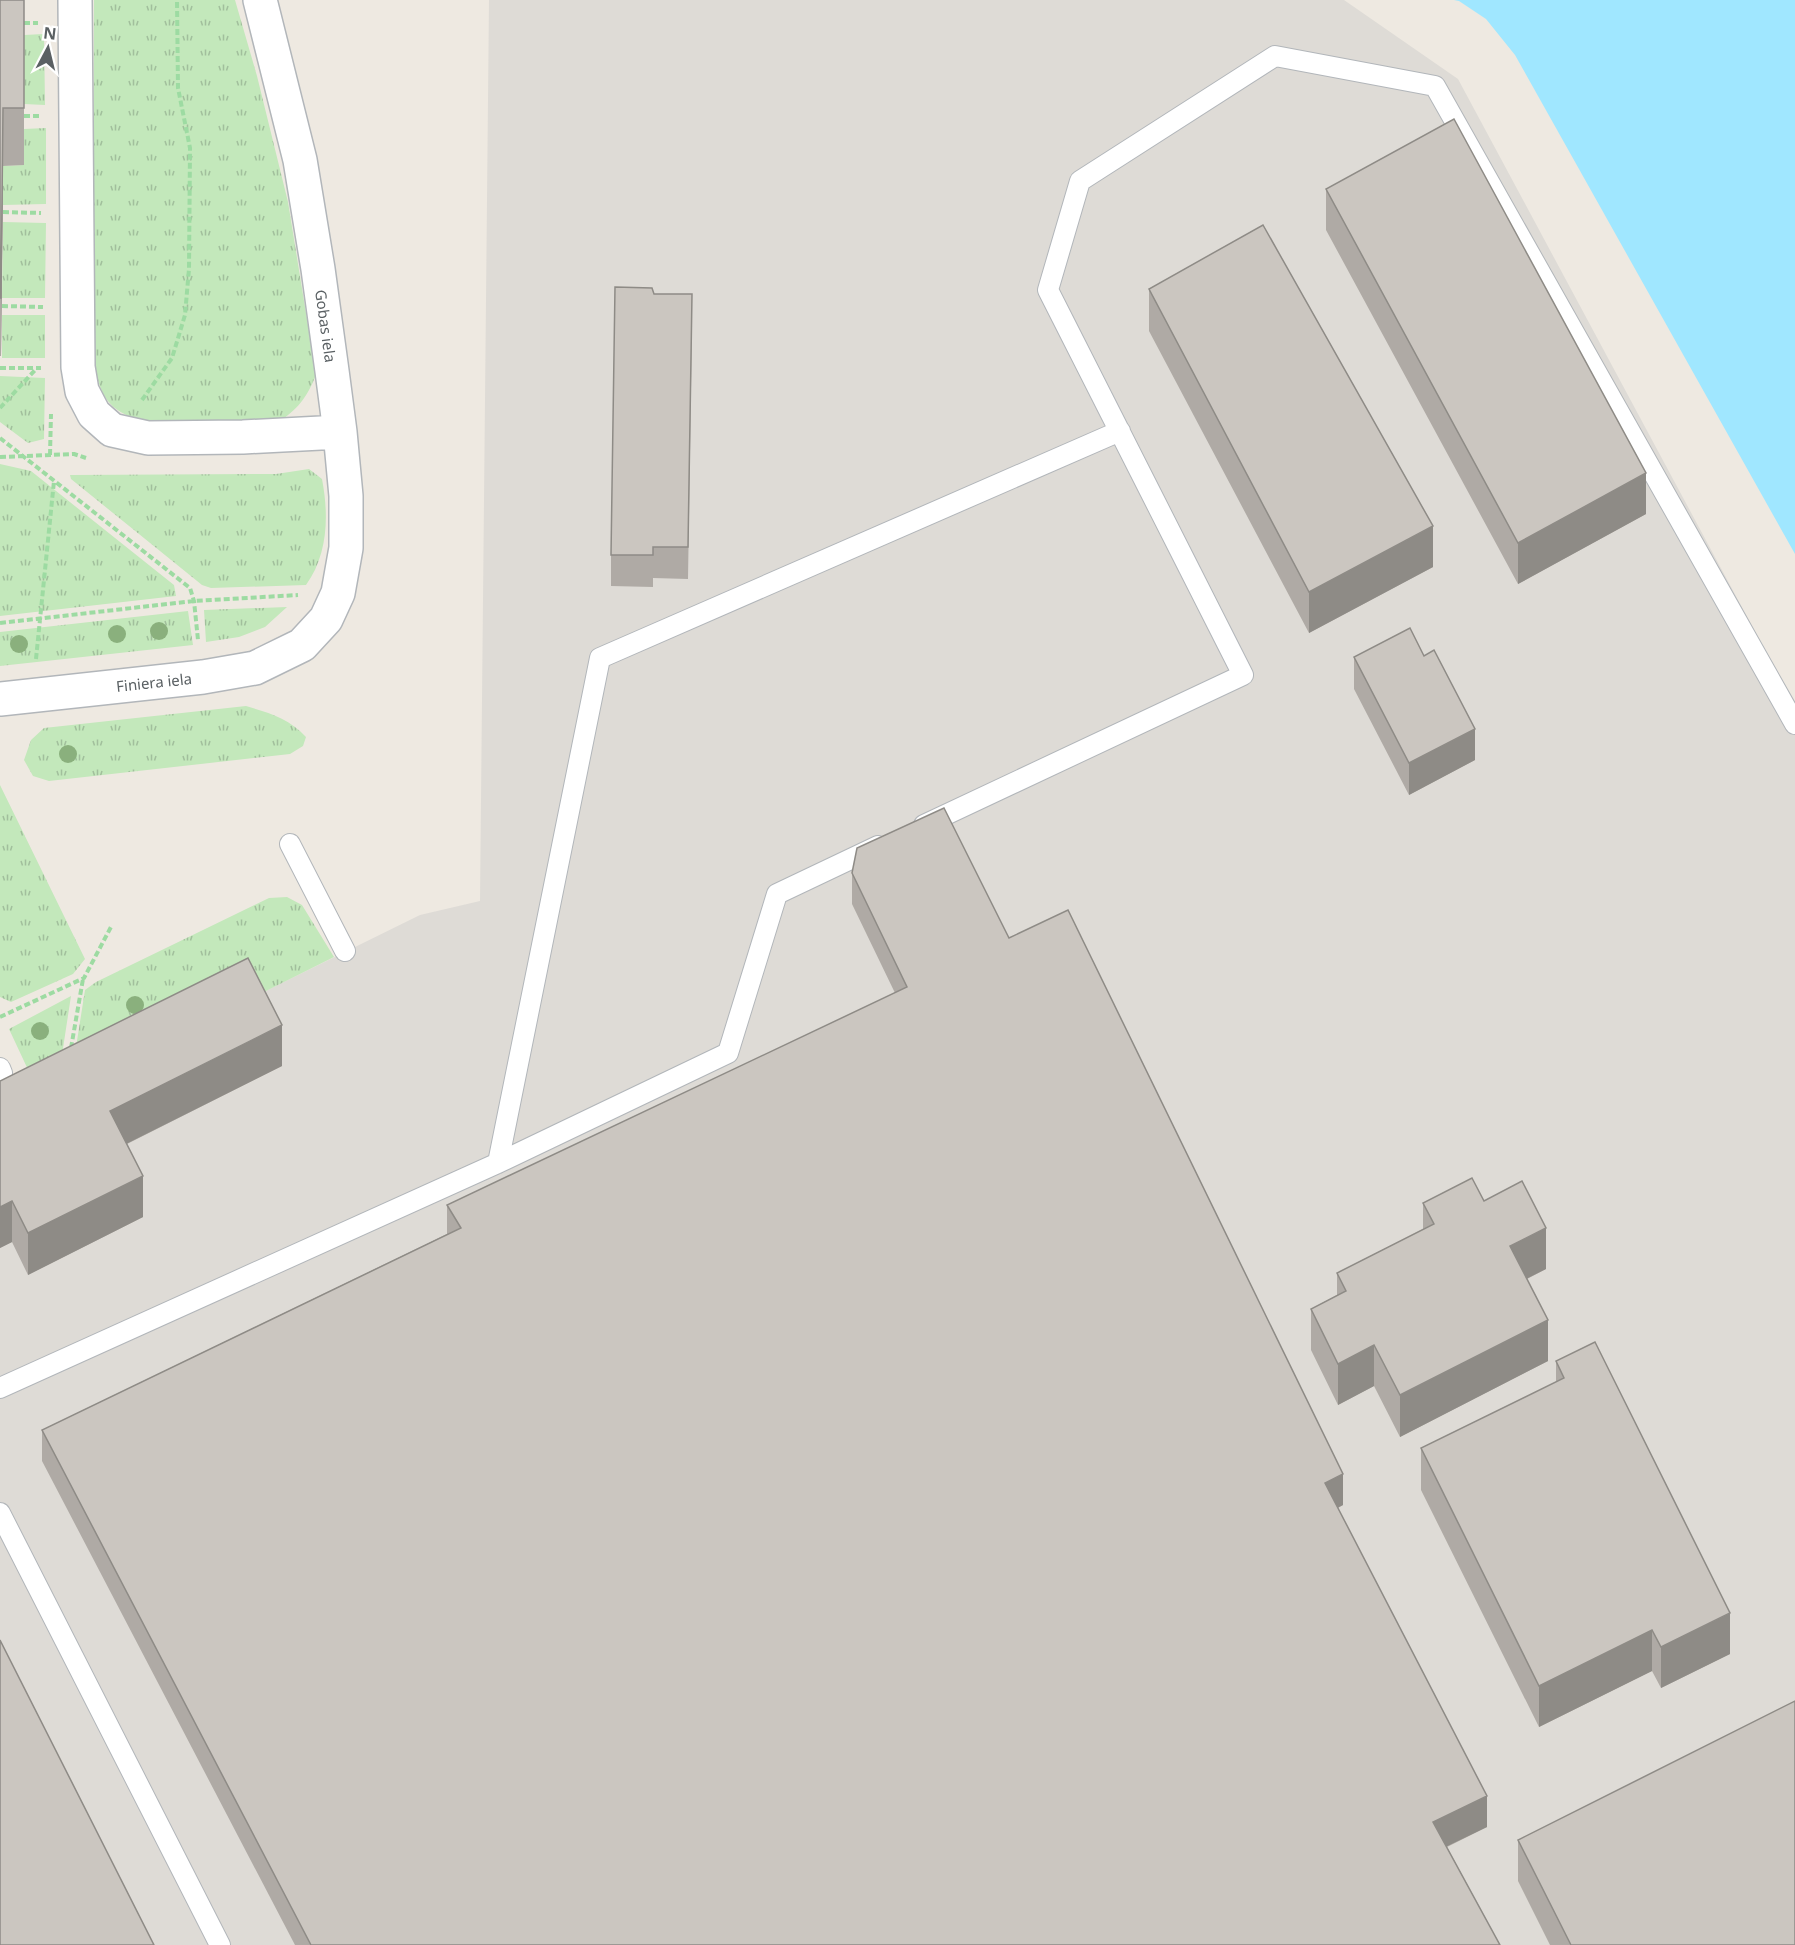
<svg xmlns="http://www.w3.org/2000/svg" width="1795" height="1945" font-family="'Noto Sans',sans-serif">
	<style>
		.industrial { fill: #dedbd6 }
		.grass { fill: url(#grass-tufts) }
		.water { fill: #a0e7ff }
		.lines { fill: none; stroke-linecap: round; stroke-linejoin: round }
		.service-casing { stroke: #b2b6ba; stroke-width: 22 }
		.minor-casing { stroke: #b2b6ba; stroke-width: 36 }
		.path { stroke: #9ddba2; stroke-width: 4; stroke-dasharray: 6 3; stroke-linecap: butt }
		.service { stroke: #fff; stroke-width: 20 }
		.minor { stroke: #fff; stroke-width: 33 }
		.tree { fill: #8ab07d }
		.wall { fill: #afaaa5 }
		.shaded-wall { fill: #8e8b86 }
		.building { fill: #cbc6c0; stroke: #8e8b86; stroke-width: 1.5 }
		.labels { text-anchor: middle; dominant-baseline: central; stroke-width: 5; stroke-linejoin: round; paint-order: stroke }
		.street-label { font-size: 15px; fill: #5a6063; stroke: #fff }
	</style>
	<defs>
		<pattern id="grass-tufts" width="24" height="20" patternUnits="userSpaceOnUse" patternTransform="scale(1.5)"><rect width="24" height="20" fill="#c3e8bb"/><path d="M3 7l-1-3M5 7V3M7 7l1-3M15 17l-1-3M17 17v-4M19 17l1-3" fill="none" stroke="#a1bf9c"/></pattern>
	</defs>
	<rect width="100%" height="100%" fill="#eee9e1"/>
	<path class="industrial" d="M 489,0 L 1344,0 L 1458,79 L 1795,706 L 1795,1945 L 0,1945 L 0,1122 L 420,915 L 480,901 Z"/>
	<path class="grass" d="M 94,0 L 235,0 L 257,76 L 288,202 L 316,375 C 306,399 298,409 277,423 L 143,422 C 106,409 101,397 93,360 Z
		M 44,34 L 45,105 L 24,104 L 24,35 Z
		M 46,128 L 46,204 L 3,205 L 3,166 L 23,165 L 24,129 Z
		M 3,222 L 46,223 L 45,298 L 2,298 Z
		M 2,315 L 45,315 L 45,358 L 2,358 Z
		M 0,376 L 45,378 L 44,439 L 28,443 L 0,422 Z
		M 0,464 L 31,471 L 174,585 L 176,596 L 0,616 Z
		M 309,469 L 322,479 C 329,515 328,555 306,585 L 211,588 L 202,585 L 71,479 L 70,475 L 276,474 Z
		M 287,607 L 265,627 L 239,637 L 206,642 L 204,610 Z
		M 188,611 L 193,645 L 0,666 L 0,632 Z
		M 246,706 C 269,713 289,718 306,737 L 303,746 L 290,754 L 49,781 L 33,776 L 24,760 L 31,740 L 44,728 Z
		M 0,785 L 85,959 L 73,974 L 11,1002 L 0,997 Z
		M 287,897 L 302,905 L 334,957 L 248,1000 L 71,1079 L 85,990 L 96,982 L 269,898 Z
		M 71,996 L 58,1081 L 38,1091 L 9,1029 Z"/>
	<path class="water" d="M 1454,0 L 1795,0 L 1795,554 L 1515,55 L 1486,19 L 1459,1 Z"/>
	<g class="lines">
		<defs>
			<path id="service" d="M 924,825 L 1243,675 L 1048,290 L 1080,181 L 1275,56 L 1435,86 L 1795,724
				M 290,844 L 345,951
				M 0,1068 L 2,1073
				M 498,1163 L 600,658 L 1120,431
				M 0,1388 L 498,1163 L 728,1053 L 777,894 L 878,846
				M 0,1513 L 220,1945"/>
			<path id="minor" d="M 75,0 L 78,367 L 82,391 L 94,414 L 112,430 L 148,438 L 243,437 L 340,432
				M 0,699 L 203,677 L 255,668 L 302,645 L 326,619 L 338,593 L 346,548 L 346,496 L 340,432 L 332,371 L 318,269 L 300,160 L 260,0"/>
		</defs>
		<use href="#service" class="service-casing"/>
		<use href="#minor" class="minor-casing"/>
		<path class="path" d="M 24,23 L 38,23
			M 24,116 L 41,116
			M 3,212 L 41,213
			M 2,306 L 43,307
			M 0,368 L 41,368
			M 142,400 L 172,358 L 185,315 L 189,269 L 190,148 L 178,88 L 177,0
			M 0,408 L 36,369
			M 0,438 L 190,588 L 194,601 L 198,640
			M 50,455 L 51,414
			M 0,457 L 74,454 L 86,458
			M 0,623 L 194,601 L 298,595
			M 36,659 L 54,481
			M 0,1017 L 84,978 L 112,925
			M 71,1048 L 83,979"/>
		<use href="#service" class="service"/>
		<use href="#minor" class="minor"/>
	</g>
	<g class="tree">
		<circle cx="159" cy="631" r="9"/>
		<circle cx="117" cy="634" r="9"/>
		<circle cx="19" cy="644" r="9"/>
		<circle cx="68" cy="754" r="9"/>
		<circle cx="135" cy="1005" r="9"/>
		<circle cx="40" cy="1031" r="9"/>
	</g>
	<path class="wall" d="M 0,0 L 24,0 L 24,165 L 3,166 L 1,356 L 0,356 Z
		M 1326,189 L 1646,514 L 1518,584 L 1326,230 Z
		M 1149,289 L 1433,567 L 1309,633 L 1149,331 Z
		M 654,294 L 692,325 L 688,579 L 653,578 L 653,587 L 611,586 L 611,555 Z
		M 1354,657 L 1475,760 L 1409,795 L 1354,689 Z
		M 852,873 L 1009,938 L 1343,1505 L 1338,1508 L 1487,1827 L 1447,1847 L 1500,1945 L 295,1945 L 42,1461 L 42,1430 L 447,1234 L 447,1205 L 895,993 L 852,904 Z
		M 282,1066 L 127,1144 L 143,1217 L 28,1275 L 12,1242 L 0,1248 L 0,1081 Z
		M 1484,1201 L 1546,1269 L 1527,1279 L 1548,1361 L 1400,1437 L 1374,1386 L 1338,1405 L 1311,1350 L 1311,1309 L 1337,1295 L 1337,1273 L 1423,1229 L 1423,1203 Z
		M 1556,1361 L 1730,1654 L 1661,1688 L 1652,1671 L 1539,1727 L 1421,1490 L 1421,1448 L 1556,1382 Z
		M 1518,1840 L 1795,1945 L 1550,1945 L 1518,1881 Z"/>
	<path class="shaded-wall" d="M 3,108 L 3,166 L 1,356 L 1,298 Z
		M 1646,473 L 1646,514 L 1518,584 L 1518,543 Z
		M 1433,526 L 1433,567 L 1309,633 L 1309,592 Z
		M 1475,729 L 1475,760 L 1409,795 L 1409,763 Z
		M 282,1025 L 282,1066 L 110,1152 L 110,1111 Z
		M 143,1176 L 143,1217 L 28,1275 L 28,1233 Z
		M 12,1201 L 12,1242 L 0,1248 L 0,1207 Z
		M 1546,1228 L 1546,1269 L 1510,1287 L 1510,1246 Z
		M 1548,1320 L 1548,1361 L 1400,1437 L 1400,1395 Z
		M 1374,1345 L 1374,1386 L 1338,1405 L 1338,1364 Z
		M 1343,1474 L 1343,1505 L 1325,1514 L 1325,1483 Z
		M 1730,1613 L 1730,1654 L 1661,1688 L 1661,1647 Z
		M 1652,1630 L 1652,1671 L 1539,1727 L 1539,1686 Z
		M 1487,1796 L 1487,1827 L 1433,1853 L 1433,1822 Z"/>
	<path class="building" d="M 0,0 L 24,0 L 24,108 L 3,108 L 1,298 L 0,298 Z
		M 1454,119 L 1646,473 L 1518,543 L 1326,189 Z
		M 1263,225 L 1433,526 L 1309,592 L 1149,289 Z
		M 615,287 L 652,288 L 654,294 L 692,294 L 688,547 L 653,547 L 653,555 L 611,555 Z
		M 1410,628 L 1424,656 L 1434,650 L 1475,729 L 1409,763 L 1354,657 Z
		M 944,808 L 1009,938 L 1068,910 L 1343,1474 L 1325,1483 L 1487,1796 L 1433,1822 L 1500,1945 L 311,1945 L 42,1430 L 461,1228 L 447,1205 L 907,987 L 852,873 L 857,848 Z
		M 248,958 L 282,1025 L 110,1111 L 143,1176 L 28,1233 L 12,1201 L 0,1207 L 0,1081 Z
		M 1472,1178 L 1484,1201 L 1522,1181 L 1546,1228 L 1510,1246 L 1548,1320 L 1400,1395 L 1374,1345 L 1338,1364 L 1311,1309 L 1346,1291 L 1337,1273 L 1434,1224 L 1423,1203 Z
		M 1595,1342 L 1730,1613 L 1661,1647 L 1652,1630 L 1539,1686 L 1421,1448 L 1564,1378 L 1556,1361 Z
		M 0,1640 L 154,1945 L 0,1945 Z
		M 1795,1701 L 1795,1945 L 1571,1945 L 1518,1840 Z"/>
	<g class="labels">
		<g class="street-label">
			<text transform="translate(326 326) rotate(82)">Gobas iela</text>
			<text transform="translate(154 682) rotate(-6)">Finiera iela</text>
		</g>
	</g>
	<g transform="translate(48 48) rotate(7)" stroke="#ffffff" stroke-width="4.5" paint-order="stroke">
	<path d="M0-4.5L10 22L0 15L-10 22Z" fill="#5a6063"/>
	<text y="-9" font-size="16" font-weight="bold" text-anchor="middle" fill="#5a6063">N</text>
	</g>
</svg>
